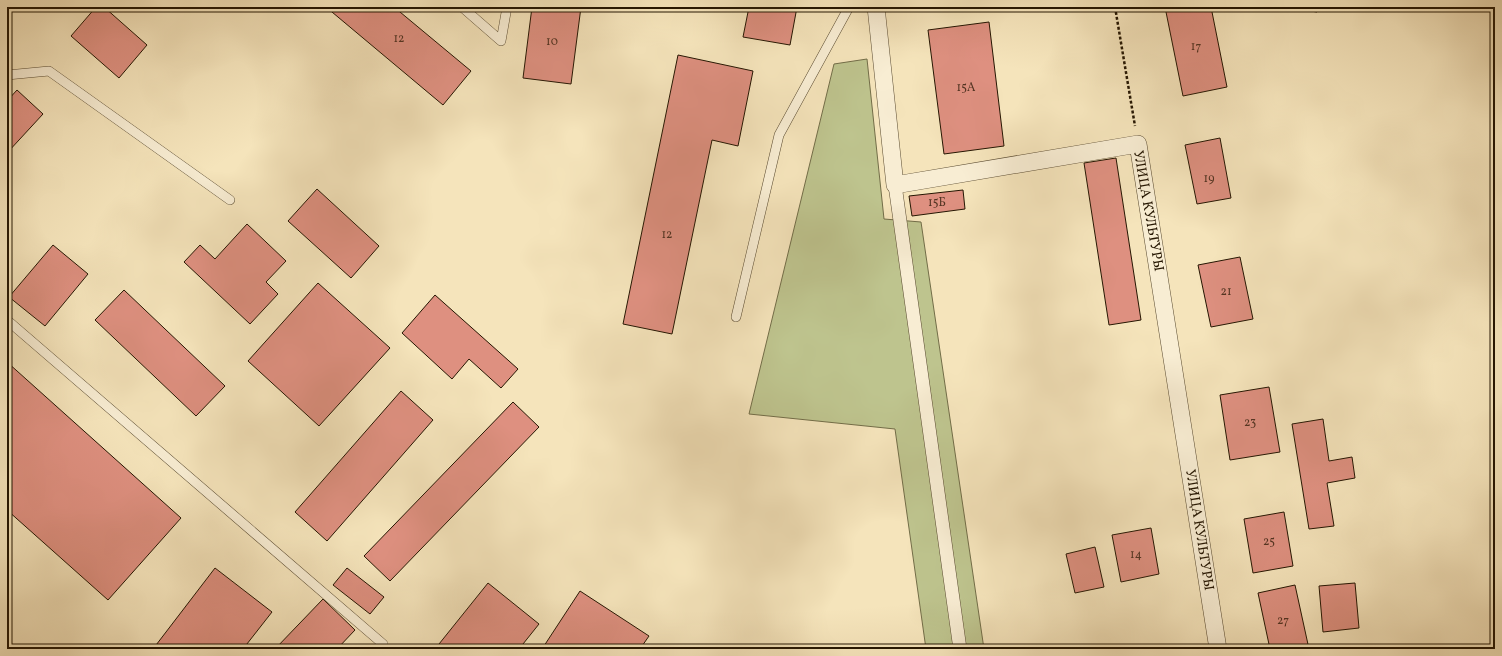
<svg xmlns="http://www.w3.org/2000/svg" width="1502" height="656" font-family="Vollkorn,serif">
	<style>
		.green { fill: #bec48e; stroke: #726d48 }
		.building { fill: #de9080; stroke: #251602 }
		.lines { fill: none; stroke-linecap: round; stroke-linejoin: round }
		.service-casing { stroke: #594a30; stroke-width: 10 }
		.pedestrian-casing { stroke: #594a30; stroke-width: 14 }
		.minor-casing { stroke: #594a30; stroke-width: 18 }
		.path { stroke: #251602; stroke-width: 2.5; stroke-dasharray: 3 2; stroke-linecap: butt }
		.service { stroke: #f8edd3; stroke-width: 9 }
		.pedestrian { stroke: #f8edd3; stroke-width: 13 }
		.minor { stroke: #f8edd3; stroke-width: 17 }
		.labels { text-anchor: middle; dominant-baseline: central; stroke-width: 3; stroke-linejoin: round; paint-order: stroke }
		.number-label { font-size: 12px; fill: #533422 }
		.street-label { font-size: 14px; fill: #251602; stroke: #f8edd3 }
	</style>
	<rect width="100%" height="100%" fill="#f5e4bb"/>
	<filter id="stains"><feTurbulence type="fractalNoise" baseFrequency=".005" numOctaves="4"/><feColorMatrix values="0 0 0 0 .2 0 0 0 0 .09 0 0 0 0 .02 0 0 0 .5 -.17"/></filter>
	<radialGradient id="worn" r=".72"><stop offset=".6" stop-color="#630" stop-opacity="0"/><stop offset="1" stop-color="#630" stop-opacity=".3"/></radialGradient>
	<path class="green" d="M 867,59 L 884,219 L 921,222 L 984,649 L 926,649 L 895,429 L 749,414 L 834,64 Z"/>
	<path class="building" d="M 7,7 L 14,7 L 7,15 Z
		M 96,7 L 104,7 L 147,45 L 119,78 L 71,36 Z
		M 326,7 L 394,7 L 471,71 L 443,105 Z
		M 532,7 L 581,7 L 571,84 L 523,78 Z
		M 749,7 L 797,7 L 790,45 L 743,37 Z
		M 1165,7 L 1211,7 L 1227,87 L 1183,96 Z
		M 1222,7 L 1243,7 L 1243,10 Z
		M 1285,7 L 1318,7 L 1317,12 Z
		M 989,22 L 1004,146 L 944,154 L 928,30 Z
		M 678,55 L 753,71 L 738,146 L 712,140 L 672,334 L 623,324 Z
		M 17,90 L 43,114 L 7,153 L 7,101 Z
		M 1220,138 L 1231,198 L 1197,204 L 1185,145 Z
		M 1116,158 L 1141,320 L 1109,325 L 1084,163 Z
		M 317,189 L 379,246 L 351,278 L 288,221 Z
		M 963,190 L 965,209 L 912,216 L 909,196 Z
		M 247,224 L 286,261 L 266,282 L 278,294 L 250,324 L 184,262 L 200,245 L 215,259 Z
		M 53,245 L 88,274 L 45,326 L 9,297 Z
		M 1240,257 L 1253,319 L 1211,327 L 1198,265 Z
		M 318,283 L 390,348 L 319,426 L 248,361 Z
		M 124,290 L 225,386 L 196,416 L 95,320 Z
		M 435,295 L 518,369 L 501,388 L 469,359 L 452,379 L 402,333 Z
		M 7,362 L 181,518 L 108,600 L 7,510 Z
		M 1269,387 L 1280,452 L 1230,460 L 1220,395 Z
		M 401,391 L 433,420 L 327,541 L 295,512 Z
		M 513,402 L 539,427 L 390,581 L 364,556 Z
		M 1323,419 L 1329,461 L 1352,457 L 1355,478 L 1327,483 L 1334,526 L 1309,529 L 1292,424 Z
		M 1284,512 L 1293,566 L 1253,573 L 1244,519 Z
		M 1151,528 L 1159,574 L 1121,582 L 1112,535 Z
		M 1095,547 L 1104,587 L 1075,593 L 1066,554 Z
		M 215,568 L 272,612 L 243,649 L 153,649 Z
		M 347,568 L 384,597 L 370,614 L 333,585 Z
		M 488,583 L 539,624 L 519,649 L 435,649 Z
		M 1355,583 L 1359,628 L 1323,632 L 1319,586 Z
		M 1295,585 L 1309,649 L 1270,649 L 1258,593 Z
		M 580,591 L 649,636 L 640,649 L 542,649 Z
		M 323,599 L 355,630 L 337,649 L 275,649 Z"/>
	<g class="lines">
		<defs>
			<path id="service" d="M 462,7 L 501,41 L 507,7
				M 7,75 L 49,71 L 230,200
				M 736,317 L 779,135 L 849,7
				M 7,320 L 383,644 L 379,649"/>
			<path id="pedestrian" d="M 895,185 L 960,649"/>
			<path id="minor" d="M 876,7 L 895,185 L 1138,144 L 1218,649"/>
		</defs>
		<use href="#service" class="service-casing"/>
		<use href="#pedestrian" class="pedestrian-casing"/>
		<use href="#minor" class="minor-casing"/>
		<path class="path" d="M 1115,7 L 1135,126"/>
		<use href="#service" class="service"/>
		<use href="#pedestrian" class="pedestrian"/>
		<use href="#minor" class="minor"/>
	</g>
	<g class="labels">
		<g class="number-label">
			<text x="399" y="39">12</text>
			<text x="552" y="42">10</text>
			<text x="1196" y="47">17</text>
			<text x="966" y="88">15А</text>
			<text x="1209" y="179">19</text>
			<text x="937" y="203">15Б</text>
			<text x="667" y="235">12</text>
			<text x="1226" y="292">21</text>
			<text x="1250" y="423">23</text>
			<text x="1269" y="542">25</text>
			<text x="1136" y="555">14</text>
			<text x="1283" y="621">27</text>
		</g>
		<g class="street-label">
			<text transform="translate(1148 211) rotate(80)">УЛИЦА КУЛЬТУРЫ</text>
			<text transform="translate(1199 530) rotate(81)">УЛИЦА КУЛЬТУРЫ</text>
		</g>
	</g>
	<rect width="1502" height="656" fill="none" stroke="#f5e4bb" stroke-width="24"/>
	<rect x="8" y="8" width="1486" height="640" fill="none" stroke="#251602" stroke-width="2"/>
	<rect x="12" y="12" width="1478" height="632" fill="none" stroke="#251602"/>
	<rect width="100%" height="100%" filter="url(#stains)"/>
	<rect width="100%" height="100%" fill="url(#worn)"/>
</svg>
